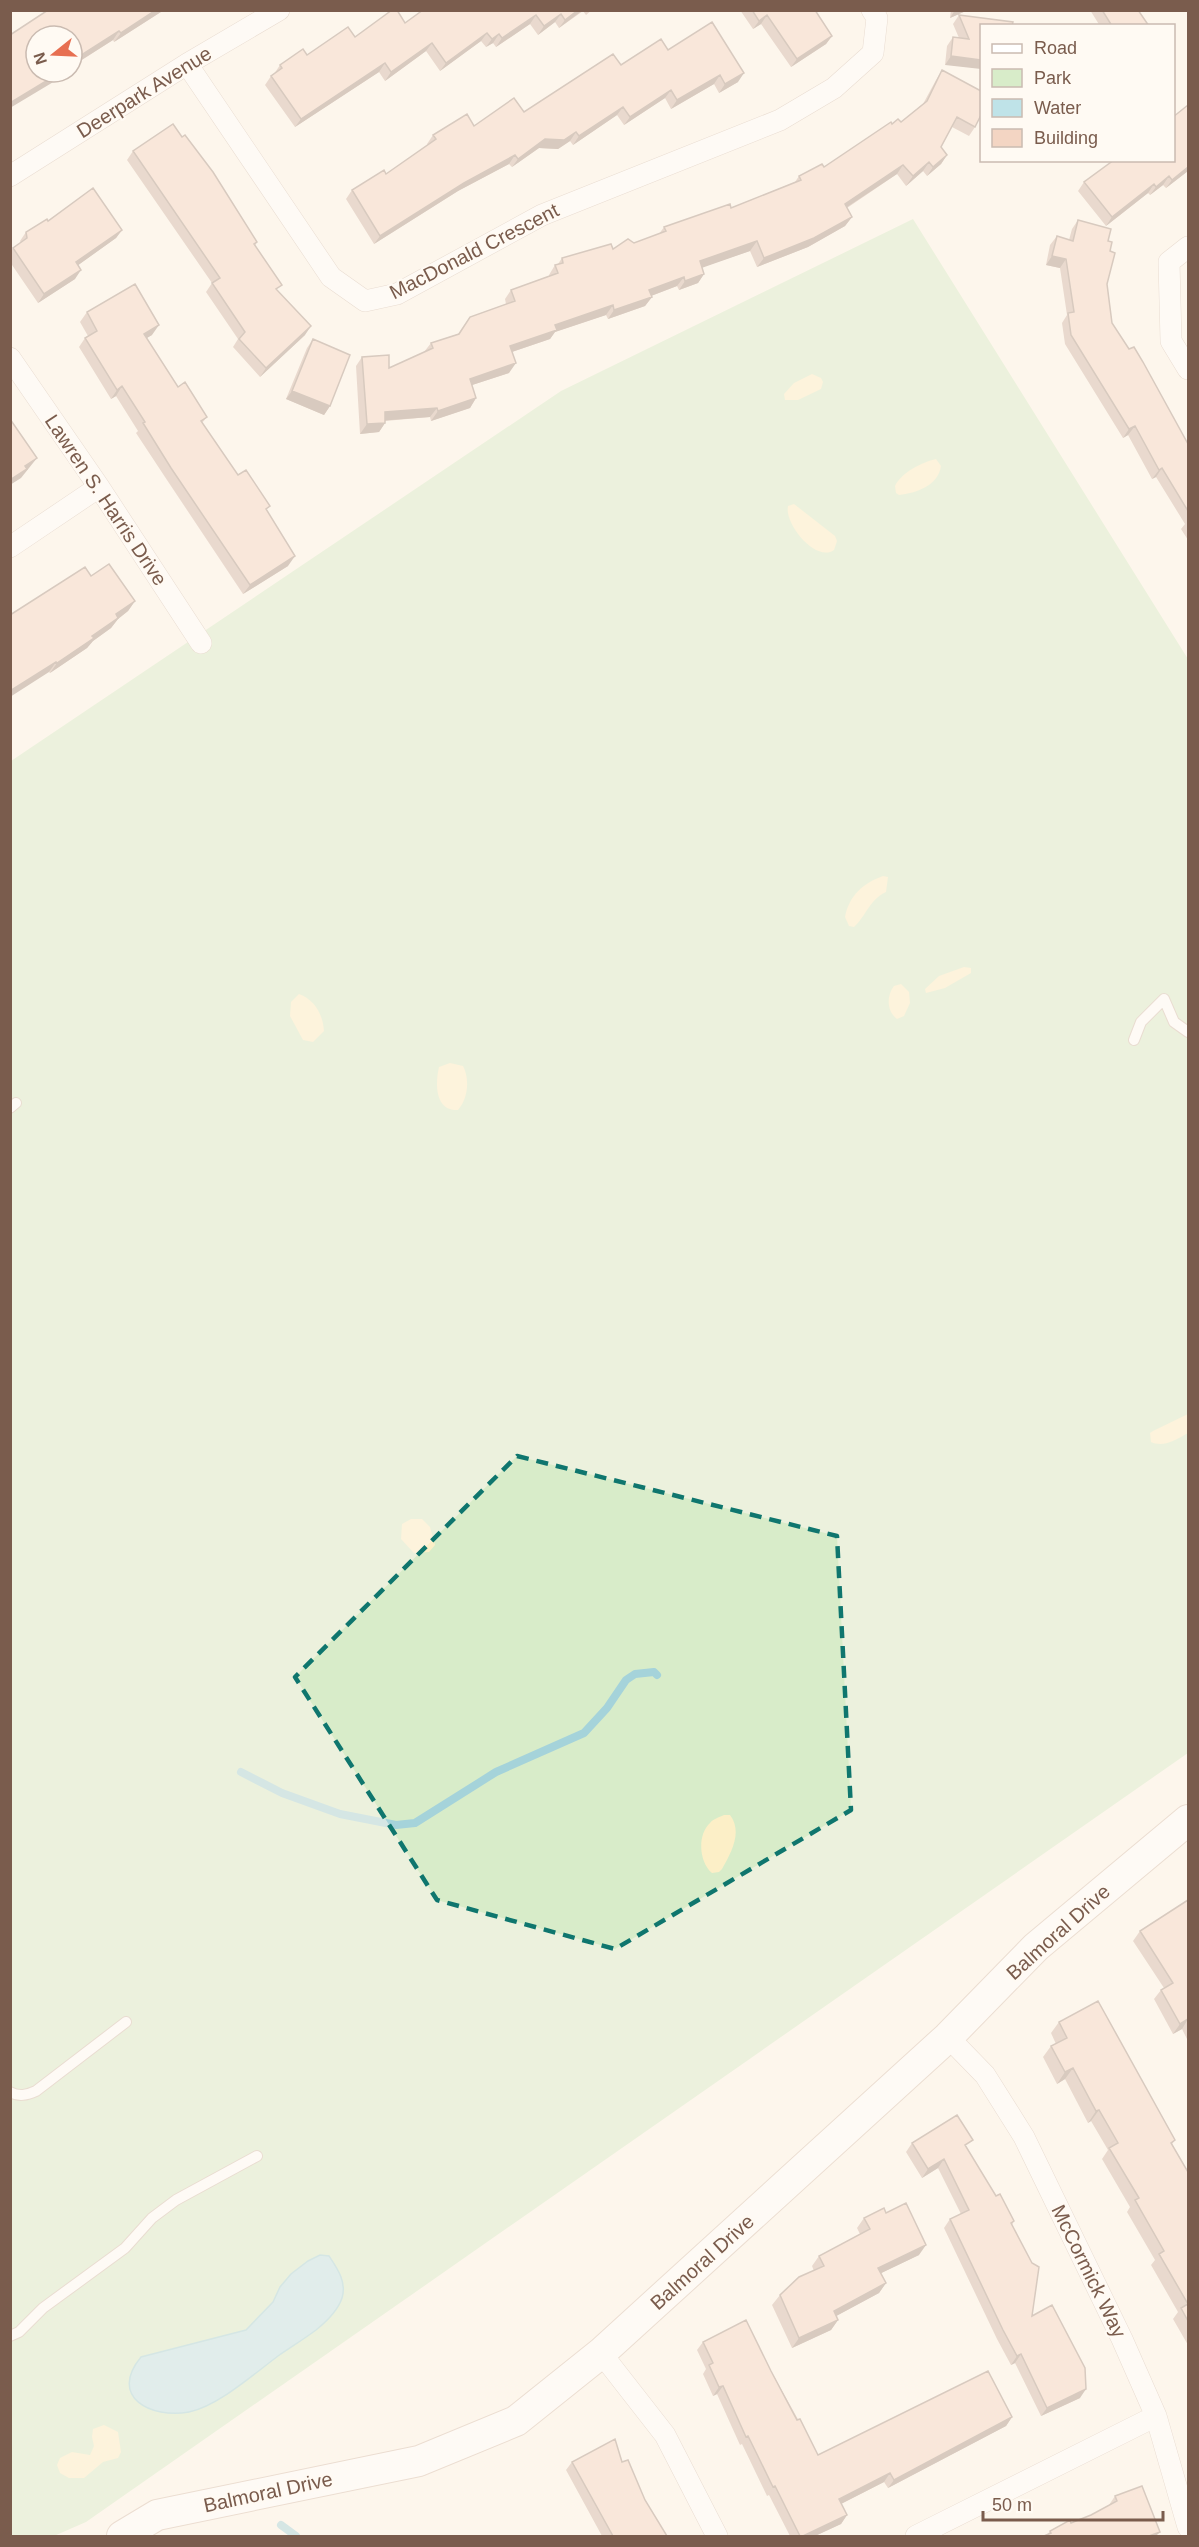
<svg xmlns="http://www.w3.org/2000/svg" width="1199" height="2547" font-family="Helvetica,sans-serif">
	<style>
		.green { fill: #d8ecc9 }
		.sand { fill: #fcefc7 }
		.water { fill: #bfe3e8; stroke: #a5d3da; stroke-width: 1.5 }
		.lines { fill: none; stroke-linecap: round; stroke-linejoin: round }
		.stream { stroke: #a5d3da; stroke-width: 8 }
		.lane-casing { stroke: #d1beb0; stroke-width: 12 }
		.street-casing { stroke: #d1beb0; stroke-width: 22 }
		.secondary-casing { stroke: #d6c0b0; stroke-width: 32 }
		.lane { stroke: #fff; stroke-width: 10 }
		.street { stroke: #fff; stroke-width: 21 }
		.secondary { stroke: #fff; stroke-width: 30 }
		.wall { fill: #d1b7a8 }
		.shaded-wall { fill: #aa9588 }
		.building { fill: #f3d5c3; stroke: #aa9588; stroke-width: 1.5 }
		.marked { fill: none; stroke: #0f766e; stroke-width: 4.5; stroke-dasharray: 12 8; stroke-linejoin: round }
		.labels { text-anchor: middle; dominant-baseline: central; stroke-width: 4.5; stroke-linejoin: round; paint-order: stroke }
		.street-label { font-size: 20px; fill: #7a5c4d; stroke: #fffaf3 }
	</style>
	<rect width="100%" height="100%" fill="#fdf6ec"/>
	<path class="green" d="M 913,219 L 1188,659 L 1188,1753 L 86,2522 L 54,2536 L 11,2536 L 11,761 L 561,391 Z"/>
	<path class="sand" d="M 812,374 L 821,378 L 823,382 L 821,389 L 798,400 L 785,400 L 784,394 L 794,383 Z
		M 936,459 L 941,466 C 938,486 916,493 899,495 L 896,493 L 895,486 C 901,473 922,462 936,459 Z
		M 794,504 L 835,536 L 837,541 L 834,550 C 816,563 784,524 788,506 Z
		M 883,876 L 888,877 L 886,892 C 869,900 867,915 854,927 L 849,926 L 845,917 C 849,896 863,883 883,876 Z
		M 964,967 L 971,968 L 971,973 L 945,988 L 926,993 L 925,989 L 939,976 Z
		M 901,984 L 909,992 L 910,1003 L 904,1016 L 897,1019 C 887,1012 886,996 894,986 Z
		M 299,994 C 315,1000 323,1015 324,1031 L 313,1042 L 303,1040 L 290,1016 L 291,1002 Z
		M 450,1063 L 463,1066 C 470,1079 468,1099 458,1110 C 435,1111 435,1084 439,1067 Z
		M 1188,1414 L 1188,1433 C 1177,1439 1164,1448 1151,1442 L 1150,1433 L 1153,1431 Z
		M 411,1519 L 422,1519 L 430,1527 L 435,1545 L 429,1552 L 414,1553 L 401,1539 L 402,1524 Z
		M 724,1815 L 730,1815 C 743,1832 731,1853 722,1869 L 719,1872 L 712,1873 C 699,1862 697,1835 710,1823 C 713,1819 720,1817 724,1815 Z
		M 104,2425 L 118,2432 L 121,2452 L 118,2458 L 103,2462 L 84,2478 L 69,2478 L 60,2473 L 57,2465 L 60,2458 L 72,2452 L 90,2455 L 94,2446 L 92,2437 L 93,2429 Z"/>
	<path class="water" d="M 320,2255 L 329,2256 C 337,2268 347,2282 342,2298 C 338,2310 326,2322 316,2330 C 304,2339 291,2347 278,2356 C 254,2374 218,2406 189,2412 C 151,2419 108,2397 141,2357 L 246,2330 L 273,2302 L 280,2287 L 291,2274 L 308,2261 Z"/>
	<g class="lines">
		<path class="stream" d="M 241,1772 L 282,1793 L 340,1814 L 396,1825 L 415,1823 L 496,1772 L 584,1733 L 607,1708 L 626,1680 L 635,1674 L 654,1672 L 657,1675
			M 281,2525 L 296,2536"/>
		<defs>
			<path id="lane" d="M 1134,1040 L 1141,1022 L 1164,999 L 1174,1022 L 1188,1032
				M 10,1108 L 16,1103
				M 10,2092 C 19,2097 27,2095 36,2091 L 126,2022
				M 10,2336 L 19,2332 L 43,2308 L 125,2248 L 152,2218 L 176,2200 L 257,2156"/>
			<path id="street" d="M 187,64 L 331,277 L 365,301 L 397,294 L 542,215 L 780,120 L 834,88 L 873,53 L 877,18 L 872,10
				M 10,176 L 187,64 L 279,10
				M 1188,247 L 1169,262 L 1171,341 L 1188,369
				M 10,358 L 99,487 L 201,643
				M 10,547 L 99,487
				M 948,2037 L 985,2075 L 1024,2137 L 1122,2339 L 1156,2416 L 1188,2527
				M 601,2353 L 665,2435 L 717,2536
				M 916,2536 L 1156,2416"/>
			<path id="secondary" d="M 122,2536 L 157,2515 L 419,2461 L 516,2421 L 601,2353 L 948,2037 L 1036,1947 L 1188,1820"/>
		</defs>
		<use href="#lane" class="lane-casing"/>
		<use href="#street" class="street-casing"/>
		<use href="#secondary" class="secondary-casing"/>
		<use href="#lane" class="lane"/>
		<use href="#street" class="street"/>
		<use href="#secondary" class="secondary"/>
	</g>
	<path class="wall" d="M 48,10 L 164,10 L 114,42 L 113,40 L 60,74 L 55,81 Z
		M 423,10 L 592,10 L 586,15 L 583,11 L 559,28 L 555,22 L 538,35 L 530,24 L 496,47 L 493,43 L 486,47 L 481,41 L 440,71 L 426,51 L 385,81 L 379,72 L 295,127 L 265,85 L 271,76 L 274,74 L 280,65 L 355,37 L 405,23 Z
		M 740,10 L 815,10 L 832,36 L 826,44 L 791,67 L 761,24 L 753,29 Z
		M 951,10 L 968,10 L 950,18 Z
		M 1090,10 L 1138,10 L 1149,26 L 1100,26 Z
		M 959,15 L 1013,22 L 945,65 L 947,46 L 953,37 L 959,38 L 953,24 Z
		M 668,50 L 738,82 L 719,93 L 714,84 L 671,109 L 665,98 L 624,125 L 617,115 L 573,145 L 570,141 L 558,149 L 539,148 L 512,167 L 509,164 L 458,191 L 374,244 L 346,199 L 352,190 L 386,174 L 428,145 L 427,144 L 433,135 L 474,126 L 524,112 L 621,65 Z
		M 942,70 L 975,127 L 969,136 L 952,127 L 941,147 L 947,155 L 941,164 L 927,176 L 923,171 L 906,186 L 897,174 L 847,208 L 852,217 L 845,226 L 808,247 L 757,267 L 750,251 L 702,267 L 704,274 L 698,283 L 679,290 L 677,286 L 651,296 L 652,297 L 645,306 L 608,319 L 606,315 L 555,332 L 550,339 L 512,352 L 509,373 L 472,385 L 476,398 L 470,408 L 431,421 L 430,417 L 385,421 L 385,423 L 379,432 L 360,434 L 356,366 L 362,357 L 389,368 L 424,352 L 431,343 L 458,334 L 470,317 L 506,304 L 505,299 L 511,290 L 549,276 L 549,275 L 555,265 L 558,264 L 562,258 L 613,249 L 634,243 L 659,234 L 664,227 L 731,208 L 795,182 L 799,176 L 824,167 L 892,124 L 901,122 L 923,104 L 936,80 Z
		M 182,137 L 257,242 L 255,246 L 278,291 L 305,335 L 260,377 L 233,347 L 238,339 L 206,292 L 212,283 L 127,160 L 133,151 Z
		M 1188,171 L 1166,188 L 1163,185 L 1150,195 L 1148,193 L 1106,226 L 1078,191 L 1084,182 Z
		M 1078,220 L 1108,241 L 1110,251 L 1107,284 L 1112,323 L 1188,444 L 1188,540 L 1181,529 L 1185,524 L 1156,477 L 1152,479 L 1128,435 L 1123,438 L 1065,344 L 1062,323 L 1067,315 L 1060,268 L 1046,265 L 1050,245 L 1057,236 L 1069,240 L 1072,229 Z
		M 48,221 L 122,230 L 116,238 L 78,265 L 75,279 L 38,303 L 10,262 L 10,251 L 13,248 L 21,243 L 20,241 L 26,232 Z
		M 87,312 L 152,335 L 146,338 L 178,387 L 207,417 L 202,423 L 238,475 L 267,511 L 288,566 L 243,594 L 165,477 L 136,433 L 138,431 L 116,396 L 111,399 L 79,347 L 85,338 L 88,336 L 80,322 Z
		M 313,339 L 330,406 L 324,415 L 286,399 L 307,348 Z
		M 91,576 L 135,601 L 128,611 L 118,619 L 111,628 L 93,641 L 87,648 L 50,673 L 49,672 Z
		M 1188,1901 L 1188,2041 L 1182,2029 L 1173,2034 L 1154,1999 L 1161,1990 L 1164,1988 L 1133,1941 L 1140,1931 Z
		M 1059,2022 L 1175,2140 L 1172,2144 L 1188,2172 L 1188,2345 L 1173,2319 L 1178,2312 L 1151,2265 L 1155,2260 L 1127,2212 L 1130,2207 L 1102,2159 L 1108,2150 L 1091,2121 L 1088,2123 L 1065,2079 L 1057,2084 L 1043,2057 L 1051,2046 L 1056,2044 L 1051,2033 Z
		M 912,2143 L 967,2148 L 996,2196 L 1014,2221 L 1012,2225 L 1032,2316 L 1080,2398 L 1041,2416 L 1015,2363 L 1011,2365 L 997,2339 L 944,2228 L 950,2219 L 961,2214 L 938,2168 L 922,2178 L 906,2152 Z
		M 886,2213 L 919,2255 L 881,2273 L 886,2283 L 879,2293 L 836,2316 L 838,2320 L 831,2330 L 792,2348 L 772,2305 L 780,2295 L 814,2271 L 812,2266 L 819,2256 L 860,2234 L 857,2228 L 864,2218 Z
		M 703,2342 L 771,2371 L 818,2455 L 1012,2417 L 1006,2426 L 888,2488 L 884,2482 L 841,2504 L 847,2515 L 841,2524 L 815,2536 L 790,2536 L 769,2495 L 767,2496 L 742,2444 L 740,2445 L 717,2394 L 713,2396 L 703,2374 L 706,2369 L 697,2350 Z
		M 572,2462 L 622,2462 L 667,2536 L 602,2536 L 566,2470 Z
		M 1115,2496 L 1156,2536 L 1047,2535 L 1050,2531 L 1091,2515 L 1109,2505 Z"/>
	<path class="shaded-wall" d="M 156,10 L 164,10 L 114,42 L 121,33 Z
		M 578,10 L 583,10 L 559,28 L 565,20 Z
		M 955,10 L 968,10 L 950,18 Z
		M 561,14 L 555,22 L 538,35 L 544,26 Z
		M 536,15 L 530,24 L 496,47 L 502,38 Z
		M 767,15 L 761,24 L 753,29 L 759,21 Z
		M 119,31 L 113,40 L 72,66 L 72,61 Z
		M 487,33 L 481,41 L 440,71 L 446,63 Z
		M 499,34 L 493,43 L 486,47 L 492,39 Z
		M 832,36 L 826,44 L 791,67 L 797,59 Z
		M 432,43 L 426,51 L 385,81 L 391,72 Z
		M 951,56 L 981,60 L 981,69 L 945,65 Z
		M 385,63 L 379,72 L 295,127 L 301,119 Z
		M 58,72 L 63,72 L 60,74 L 55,81 L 10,108 L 10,103 Z
		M 744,73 L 738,82 L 719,93 L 725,84 Z
		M 720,75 L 714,84 L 671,109 L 677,100 Z
		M 671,90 L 665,98 L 624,125 L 630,117 Z
		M 623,107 L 617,115 L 573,145 L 579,136 Z
		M 576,132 L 570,141 L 558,149 L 539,148 L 512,167 L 518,159 L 545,139 Z
		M 515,155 L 509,164 L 458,191 L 374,244 L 380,236 L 464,183 Z
		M 947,155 L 941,164 L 927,176 L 933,167 Z
		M 929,162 L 923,171 L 906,186 L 913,176 Z
		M 903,165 L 897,174 L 838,213 L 845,204 Z
		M 1188,167 L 1188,171 L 1166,188 L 1172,180 Z
		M 1169,176 L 1163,185 L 1150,195 L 1156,187 Z
		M 1154,184 L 1148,193 L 1106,226 L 1112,217 Z
		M 852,217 L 845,226 L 808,247 L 757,267 L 764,258 Z
		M 122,230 L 116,238 L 70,271 L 76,262 Z
		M 757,241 L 750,251 L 693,271 L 700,261 Z
		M 1052,256 L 1066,259 L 1060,268 L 1046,265 Z
		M 81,270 L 75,279 L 38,303 L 44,294 Z
		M 704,274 L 698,283 L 679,290 L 685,281 Z
		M 684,277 L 677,286 L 643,299 L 649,290 Z
		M 652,297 L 645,306 L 608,319 L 614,310 Z
		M 613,305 L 606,315 L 555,332 L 550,339 L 503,355 L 510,346 L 555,325 Z
		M 159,325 L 152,335 L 137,344 L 144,334 Z
		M 311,326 L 305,335 L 260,377 L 266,368 Z
		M 516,363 L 509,373 L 463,388 L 470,379 Z
		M 122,386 L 116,396 L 111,399 L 117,390 Z
		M 292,391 L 330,406 L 324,415 L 286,399 Z
		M 476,398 L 470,408 L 431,421 L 438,411 Z
		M 437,408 L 430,417 L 378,421 L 385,412 Z
		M 385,423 L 379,432 L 360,434 L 367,424 Z
		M 1135,426 L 1128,435 L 1123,438 L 1129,429 Z
		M 37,458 L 21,478 L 10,485 L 10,480 L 25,466 Z
		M 1162,468 L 1156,477 L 1152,479 L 1159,470 Z
		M 295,556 L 288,566 L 243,594 L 250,585 Z
		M 135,601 L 128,611 L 118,619 L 111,628 L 93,641 L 87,648 L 50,673 L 57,663 L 92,636 L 116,614 Z
		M 56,662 L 49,672 L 10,697 L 10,691 Z
		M 1188,2019 L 1182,2029 L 1173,2034 L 1180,2024 Z
		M 1073,2068 L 1065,2079 L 1057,2084 L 1065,2072 Z
		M 1099,2110 L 1091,2121 L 1088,2123 L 1096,2111 Z
		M 944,2159 L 938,2168 L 922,2178 L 928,2169 Z
		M 926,2245 L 919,2255 L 871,2278 L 878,2268 Z
		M 886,2283 L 879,2293 L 827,2321 L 834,2311 Z
		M 838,2320 L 831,2330 L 792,2348 L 799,2338 Z
		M 1021,2354 L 1015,2363 L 1011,2365 L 1017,2356 Z
		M 723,2386 L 717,2394 L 713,2396 L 719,2387 Z
		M 1086,2389 L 1080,2398 L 1041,2416 L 1047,2408 Z
		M 1012,2417 L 1006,2426 L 888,2488 L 894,2480 Z
		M 890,2473 L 884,2482 L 833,2508 L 839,2499 Z
		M 847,2515 L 841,2524 L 815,2536 L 803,2536 Z
		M 1160,2532 L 1156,2536 L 1149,2536 Z"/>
	<path class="building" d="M 48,10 L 156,10 L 121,33 L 119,31 L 72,61 L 72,36 L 36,36 L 36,72 L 61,72 L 10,103 L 10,35 Z
		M 392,10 L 397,10 L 405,23 L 423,10 L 578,10 L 565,20 L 561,14 L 544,26 L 536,15 L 502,38 L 499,34 L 492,39 L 487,33 L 446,63 L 432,43 L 391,72 L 385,63 L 301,119 L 271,76 L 282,68 L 280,65 L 303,49 L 307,55 L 348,27 L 355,37 Z
		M 752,10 L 815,10 L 832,36 L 797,59 L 767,15 L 759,21 Z
		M 1102,10 L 1138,10 L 1149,26 L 1112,26 Z
		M 959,15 L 1013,22 L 1012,26 L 981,26 L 981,60 L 951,56 L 953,37 L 969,39 Z
		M 712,22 L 744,73 L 725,84 L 720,75 L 677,100 L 671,90 L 630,117 L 623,107 L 579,136 L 576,132 L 564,140 L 545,139 L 518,159 L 515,155 L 464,183 L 380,236 L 352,190 L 384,170 L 386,174 L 436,139 L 433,135 L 467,114 L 474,126 L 514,98 L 524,112 L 613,54 L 621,65 L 661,39 L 668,50 Z
		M 942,70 L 981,91 L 981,115 L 975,127 L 957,117 L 941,147 L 947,155 L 933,167 L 929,162 L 913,176 L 903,165 L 845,204 L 852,217 L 814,238 L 764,258 L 757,241 L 700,261 L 704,274 L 685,281 L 684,277 L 649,290 L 652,297 L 614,310 L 613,305 L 555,325 L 557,330 L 510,346 L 516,363 L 470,379 L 476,398 L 438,411 L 437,408 L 385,412 L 385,423 L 367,424 L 362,357 L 389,355 L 389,368 L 433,348 L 431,343 L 459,334 L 470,317 L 515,301 L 511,290 L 558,273 L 555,265 L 563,263 L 562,258 L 611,244 L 613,249 L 628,239 L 634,243 L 666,231 L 664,227 L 730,204 L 731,208 L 801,180 L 799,176 L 822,164 L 824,167 L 891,122 L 892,124 L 898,119 L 901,122 L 927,101 Z
		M 1188,105 L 1188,167 L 1172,180 L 1169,176 L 1156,187 L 1154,184 L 1112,217 L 1084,182 L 1114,160 L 1173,160 L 1173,117 Z
		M 173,124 L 182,137 L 185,135 L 213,172 L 257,242 L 254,244 L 282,285 L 276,289 L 311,326 L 266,368 L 239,339 L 245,332 L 212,283 L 220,278 L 133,151 Z
		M 93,188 L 122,230 L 76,262 L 81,270 L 44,294 L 13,248 L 27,238 L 26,232 L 47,219 L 48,221 Z
		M 1078,220 L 1111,229 L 1108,241 L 1112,242 L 1110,251 L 1115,253 L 1107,284 L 1112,323 L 1129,349 L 1134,347 L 1143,362 L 1188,444 L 1188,511 L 1162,468 L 1159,470 L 1135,426 L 1129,429 L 1071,335 L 1068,313 L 1074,312 L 1066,259 L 1052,256 L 1057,236 L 1073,241 Z
		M 135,284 L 159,325 L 144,334 L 178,387 L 185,382 L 207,417 L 201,421 L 238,475 L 246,470 L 270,506 L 266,509 L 295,556 L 250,585 L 171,468 L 143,423 L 145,422 L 122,386 L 117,390 L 85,338 L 97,331 L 87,312 Z
		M 313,339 L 350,355 L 330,406 L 292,391 Z
		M 10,419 L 37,458 L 25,466 L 27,469 L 10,480 Z
		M 109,564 L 135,601 L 116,614 L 118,618 L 92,636 L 94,638 L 57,663 L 56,662 L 10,691 L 10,615 L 85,567 L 91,576 Z
		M 1188,1900 L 1188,2019 L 1180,2024 L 1161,1990 L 1173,1983 L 1140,1931 Z
		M 1098,2001 L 1175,2140 L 1171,2143 L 1188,2172 L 1188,2321 L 1181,2308 L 1188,2304 L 1159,2254 L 1164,2251 L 1135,2200 L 1139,2198 L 1109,2148 L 1118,2143 L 1099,2110 L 1096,2111 L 1073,2068 L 1065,2072 L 1051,2046 L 1067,2038 L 1059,2022 Z
		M 957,2115 L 973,2140 L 965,2145 L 996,2196 L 1000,2194 L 1014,2221 L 1011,2223 L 1032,2263 L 1039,2267 L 1032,2316 L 1052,2305 L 1085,2368 L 1086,2389 L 1047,2408 L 1021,2354 L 1017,2356 L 1003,2330 L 950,2219 L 969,2210 L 944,2159 L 928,2169 L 912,2143 Z
		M 906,2203 L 926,2245 L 878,2268 L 886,2283 L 834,2311 L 838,2320 L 799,2338 L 780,2295 L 799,2277 L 824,2266 L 819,2256 L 870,2229 L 864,2218 L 884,2208 L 886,2213 Z
		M 746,2320 L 771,2371 L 797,2420 L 800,2419 L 818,2455 L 988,2371 L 1012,2417 L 894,2480 L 890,2473 L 839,2499 L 847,2515 L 803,2536 L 800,2536 L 775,2486 L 773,2487 L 748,2436 L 746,2437 L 723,2386 L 719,2387 L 709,2365 L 713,2363 L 703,2342 Z
		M 615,2439 L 622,2462 L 628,2460 L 645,2500 L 667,2536 L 613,2536 L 572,2462 Z
		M 1142,2486 L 1160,2532 L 1149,2536 L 1044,2536 L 1051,2533 L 1050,2531 L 1070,2520 L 1071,2523 L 1091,2515 L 1117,2501 L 1115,2496 Z"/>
	<path d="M0 0H1199V2547H0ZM 517,1456 L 837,1536 L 851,1810 L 615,1949 L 437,1900 L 295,1677 Z" fill="#fdf6ec" fill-opacity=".55" fill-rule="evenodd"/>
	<path class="marked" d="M 517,1456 L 837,1536 L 851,1810 L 615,1949 L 437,1900 L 295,1677 Z"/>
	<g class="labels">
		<g class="street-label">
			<text transform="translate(144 92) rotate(-32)">Deerpark Avenue</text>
			<text transform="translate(474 251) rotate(-27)">MacDonald Crescent</text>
			<text transform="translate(106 500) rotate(56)">Lawren S. Harris Drive</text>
			<text transform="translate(1058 1932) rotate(-42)">Balmoral Drive</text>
			<text transform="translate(702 2262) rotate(-42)">Balmoral Drive</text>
			<text transform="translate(1089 2271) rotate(64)">McCormick Way</text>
			<text transform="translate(268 2492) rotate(-12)">Balmoral Drive</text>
		</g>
	</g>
	<rect width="1199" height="2547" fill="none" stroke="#7a5c4d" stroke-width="24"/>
	<rect x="980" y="24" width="195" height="138" fill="#fffaf3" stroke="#cabbb1" stroke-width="1.5"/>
	<rect x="992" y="44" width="30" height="9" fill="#ffffff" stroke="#cabbb1" stroke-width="1.5"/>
	<text x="1034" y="54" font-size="18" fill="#7a5c4d">Road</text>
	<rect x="992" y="69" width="30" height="18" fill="#d8ecc9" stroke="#cabbb1" stroke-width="1.5"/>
	<text x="1034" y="84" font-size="18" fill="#7a5c4d">Park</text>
	<rect x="992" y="99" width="30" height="18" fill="#bfe3e8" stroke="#cabbb1" stroke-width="1.5"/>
	<text x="1034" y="114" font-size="18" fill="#7a5c4d">Water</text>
	<rect x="992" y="129" width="30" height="18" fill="#f3d5c3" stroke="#cabbb1" stroke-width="1.5"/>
	<text x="1034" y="144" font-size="18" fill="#7a5c4d">Building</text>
	<g transform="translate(54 54) rotate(252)"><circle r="28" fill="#fffaf3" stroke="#cabbb1" stroke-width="1.5"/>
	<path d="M0-4.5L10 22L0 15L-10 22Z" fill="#e76f51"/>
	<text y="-9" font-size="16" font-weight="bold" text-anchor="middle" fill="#7a5c4d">N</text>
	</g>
	<path d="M983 2511v9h180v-9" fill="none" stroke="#7a5c4d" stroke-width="3"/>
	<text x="992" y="2511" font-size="18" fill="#7a5c4d" stroke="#fffaf3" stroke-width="4.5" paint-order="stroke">50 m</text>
</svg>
